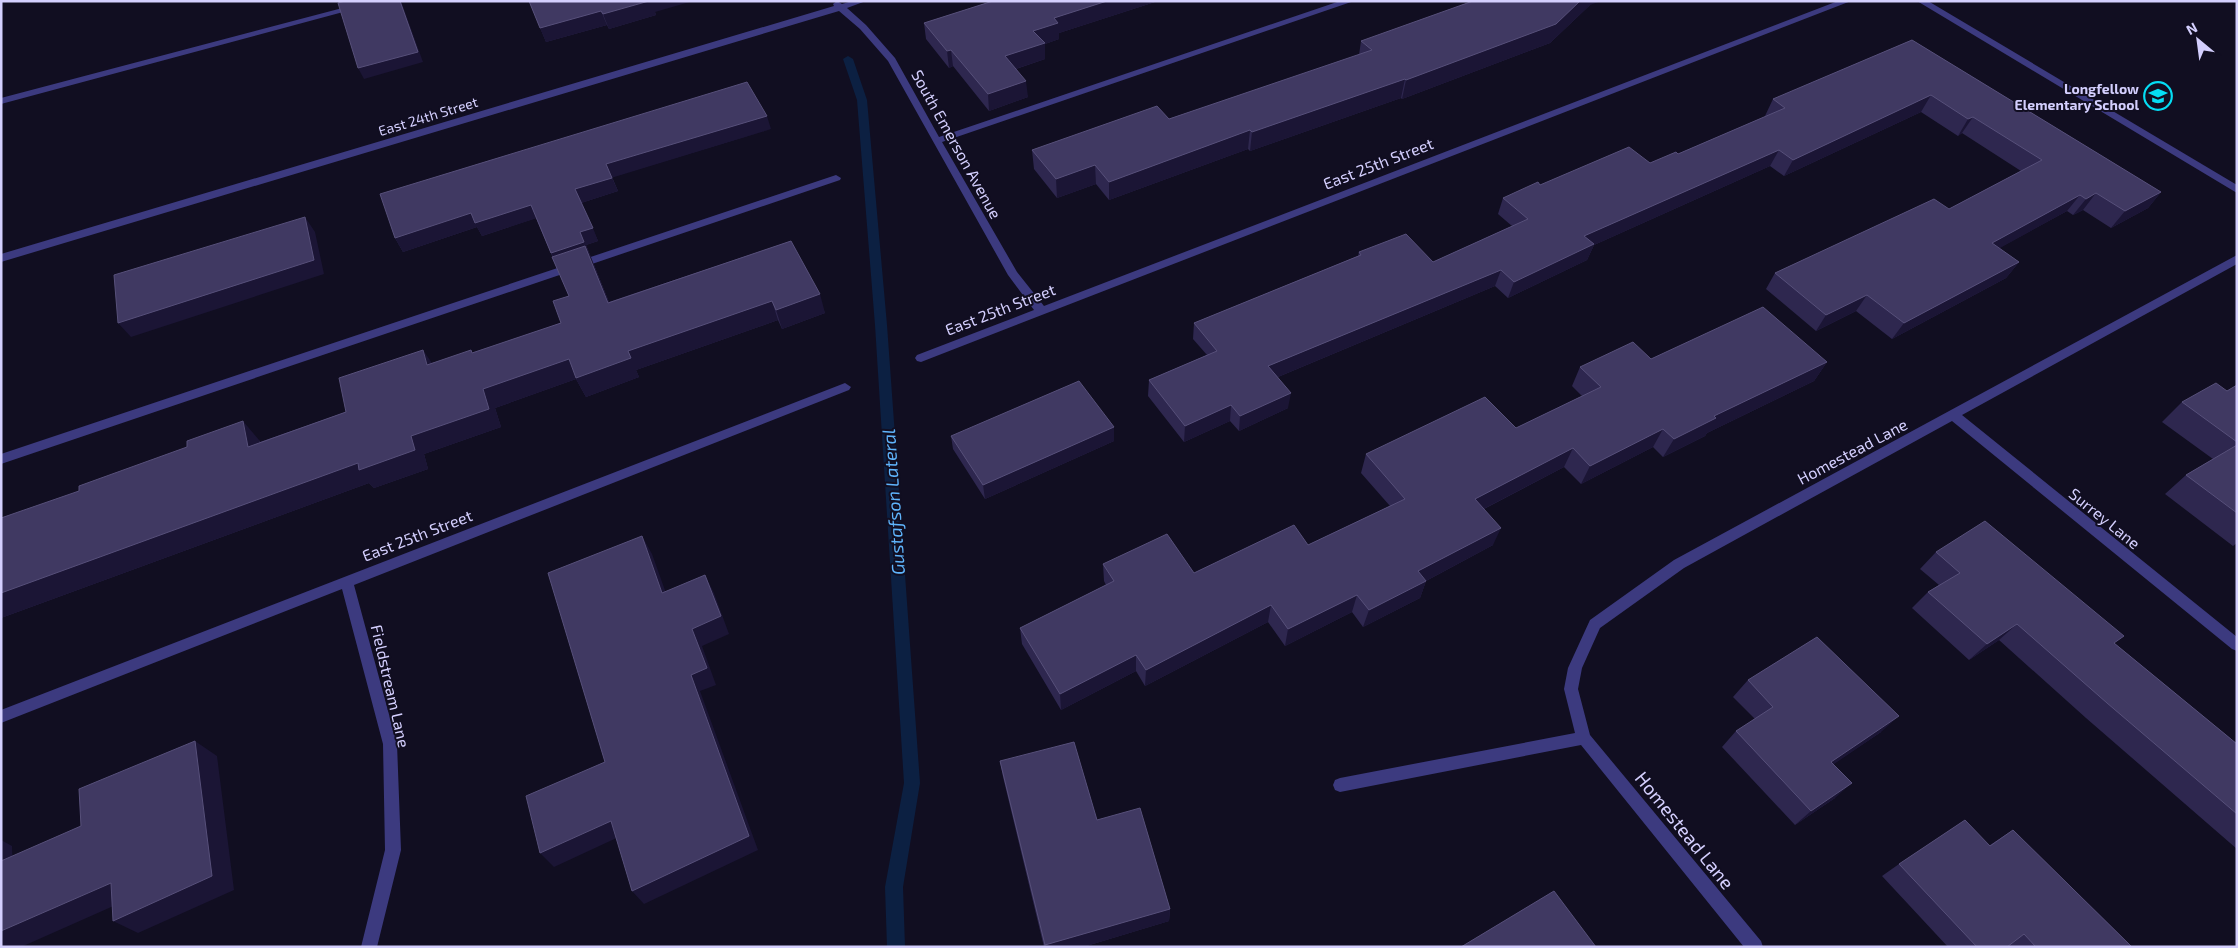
<svg xmlns="http://www.w3.org/2000/svg" width="2238" height="948" font-family="'Exo 2',sans-serif">
	<style>
		.lines { fill: none; stroke-linecap: round; stroke-linejoin: round }
		.stream { fill: #0c2042; fill-rule: evenodd }
		.minor { fill: #3c3a7f; fill-rule: evenodd }
		.wall { fill: #2e274f }
		.shaded-wall { fill: #1b1535 }
		.building { fill: #403962; stroke: #57507a }
		.labels { text-anchor: middle; dominant-baseline: central; stroke-width: 4; stroke-linejoin: round; paint-order: stroke }
		.far-poi-label { font-size: 14px; font-weight: bold; fill: #d4cffe; stroke: #110e21; text-anchor: end }
		.far-street-label { font-size: 14px; fill: #d4cffe; stroke: #110e21 }
		.street-label { font-size: 16px; fill: #d4cffe; stroke: #110e21 }
		.water-label { font-size: 18px; font-style: italic; fill: #5fb4fc; stroke: #110e21 }
		.near-street-label { font-size: 19px; fill: #d4cffe; stroke: #110e21 }
	</style>
	<rect width="100%" height="100%" fill="#110e21"/>
	<g class="lines">
		<path class="stream" d="M 848,56 L 853,59 L 867,100 L 887,325 L 920,783 L 903,887 L 905,947 L 887,947 L 885,887 L 904,783 L 875,325 L 857,100 L 843,59 Z"/>
		<path class="minor" d="M 369,1 L 384,1 L 1,104 L 1,98 Z
			M 837,1 L 842,4 L 852,1 L 866,1 L 847,8 L 866,25 L 895,58 L 939,137 L 1340,1 L 1354,1 L 942,142 L 1017,272 L 1044,306 L 1838,1 L 1851,1 L 921,362 L 917,361 L 915,358 L 917,355 L 1034,310 L 1008,275 L 888,61 L 860,29 L 839,11 L 1,262 L 1,254 L 834,6 L 833,4 Z
			M 1917,1 L 1928,1 L 2237,185 L 2237,193 Z
			M 836,175 L 841,178 L 840,180 L 1,464 L 1,454 Z
			M 2237,255 L 2237,264 L 1962,415 L 2237,637 L 2237,651 L 2232,649 L 1952,421 L 1684,568 L 1600,628 L 1582,668 L 1578,689 L 1590,735 L 1761,941 L 1763,947 L 1744,947 L 1581,745 L 1340,792 L 1335,790 L 1333,785 L 1335,780 L 1340,778 L 1575,733 L 1564,689 L 1568,668 L 1590,620 L 1674,560 Z
			M 845,383 L 851,387 L 849,390 L 354,585 L 397,744 L 401,850 L 377,947 L 361,947 L 385,850 L 383,744 L 342,589 L 1,723 L 1,710 Z"/>
	</g>
	<path class="wall" d="M 529,1 L 655,12 L 656,15 L 609,29 L 607,25 L 546,42 Z
		M 993,1 L 1158,1 L 1059,33 L 1059,39 L 1045,44 L 1045,59 L 1016,69 L 1028,97 L 989,111 L 953,66 L 949,68 L 926,39 L 924,23 Z
		M 1590,5 L 1550,43 L 1402,99 L 1401,98 L 1250,151 L 1248,149 L 1109,200 L 1096,184 L 1057,198 L 1034,169 L 1032,150 L 1169,119 L 1359,55 L 1361,41 Z
		M 1912,40 L 2161,192 L 2148,208 L 2111,228 L 2083,210 L 2073,215 L 2067,211 L 1999,248 L 2019,262 L 2006,278 L 1892,339 L 1856,311 L 1816,331 L 1766,289 L 1775,273 L 1949,209 L 2021,171 L 1962,133 L 1958,136 L 1921,112 L 1784,176 L 1770,166 L 1594,245 L 1587,260 L 1508,298 L 1495,286 L 1278,377 L 1288,408 L 1239,431 L 1230,421 L 1184,442 L 1148,396 L 1149,380 L 1207,355 L 1193,339 L 1194,323 L 1358,256 L 1359,252 L 1433,262 L 1512,226 L 1498,214 L 1503,198 L 1540,185 L 1650,163 L 1678,154 L 1766,116 L 1765,116 L 1773,99 Z
		M 771,129 L 612,177 L 618,191 L 581,203 L 598,241 L 586,245 L 609,302 L 791,241 L 825,313 L 782,329 L 778,320 L 636,370 L 639,377 L 586,397 L 576,379 L 495,408 L 501,427 L 424,454 L 428,469 L 374,488 L 369,483 L 1,618 L 1,518 L 259,440 L 260,442 L 346,412 L 432,363 L 473,353 L 561,323 L 569,296 L 536,218 L 482,236 L 477,227 L 403,252 L 395,238 Z
		M 1651,359 L 1827,362 L 1814,381 L 1707,433 L 1705,436 L 1663,457 L 1653,447 L 1581,484 L 1564,467 L 1484,509 L 1493,545 L 1426,581 L 1420,598 L 1363,627 L 1352,612 L 1285,646 L 1268,622 L 1145,686 L 1136,671 L 1061,710 L 1022,644 L 1020,628 L 1106,585 L 1104,581 L 1103,564 L 1194,573 L 1308,545 L 1390,506 L 1361,473 L 1366,454 L 1516,428 L 1582,396 L 1572,386 L 1580,367 Z
		M 2237,385 L 2237,543 L 2233,546 L 2165,494 L 2186,475 L 2213,459 L 2162,422 L 2182,402 L 2227,391 Z
		M 951,436 L 1114,441 L 985,499 L 953,449 Z
		M 1936,552 L 2114,643 L 2237,744 L 2237,849 L 2086,718 L 1999,640 L 1969,660 L 1912,608 L 1928,592 L 1939,585 L 1920,569 Z
		M 1748,680 L 1881,732 L 1833,764 L 1835,798 L 1795,825 L 1722,747 L 1736,731 L 1755,719 L 1733,697 Z
		M 1000,761 L 1097,820 L 1170,909 L 1169,921 L 1083,947 L 1044,947 L 1003,777 Z
		M 2013,830 L 2132,947 L 1948,947 L 1882,876 L 1899,864 L 1990,845 Z"/>
	<path class="shaded-wall" d="M 400,1 L 401,1 L 423,62 L 364,79 L 358,68 Z
		M 649,1 L 693,1 L 655,12 L 656,15 L 609,29 L 603,14 Z
		M 1107,1 L 1158,1 L 1059,33 L 1059,39 L 1045,44 L 1045,59 L 1006,72 L 1005,56 L 1033,31 L 1054,18 Z
		M 1580,1 L 1601,1 L 1590,5 L 1550,43 L 1402,99 L 1406,80 Z
		M 601,11 L 607,25 L 546,42 L 540,28 Z
		M 951,50 L 953,66 L 949,68 L 947,51 Z
		M 1405,79 L 1401,98 L 1250,151 L 1252,132 Z
		M 1026,81 L 1028,97 L 989,111 L 988,94 Z
		M 1931,95 L 1921,112 L 1784,176 L 1793,160 Z
		M 767,116 L 771,129 L 611,178 L 606,164 Z
		M 1973,117 L 1962,133 L 1958,136 L 1968,119 Z
		M 1250,130 L 1248,149 L 1109,200 L 1109,182 Z
		M 1779,150 L 1770,166 L 1594,245 L 1587,260 L 1508,298 L 1514,282 L 1584,236 Z
		M 1095,165 L 1096,184 L 1057,198 L 1056,179 Z
		M 612,178 L 618,191 L 581,203 L 575,189 Z
		M 2161,192 L 2148,208 L 2111,228 L 2125,211 Z
		M 2096,193 L 2083,210 L 2073,215 L 2086,199 Z
		M 2080,195 L 2067,211 L 1980,259 L 1992,243 Z
		M 531,205 L 537,218 L 482,236 L 477,227 L 403,252 L 395,238 L 471,213 Z
		M 305,217 L 315,232 L 324,274 L 131,337 L 118,323 Z
		M 593,228 L 598,241 L 586,245 L 617,322 L 558,266 L 551,253 L 580,232 Z
		M 2019,262 L 2006,278 L 1892,339 L 1904,323 Z
		M 1501,270 L 1495,286 L 1266,382 L 1268,366 Z
		M 820,294 L 825,313 L 782,329 L 776,310 Z
		M 1867,295 L 1856,311 L 1816,331 L 1826,315 Z
		M 772,301 L 778,320 L 636,370 L 639,377 L 586,397 L 576,379 L 495,408 L 501,427 L 424,454 L 428,469 L 374,488 L 369,483 L 1,618 L 1,593 L 483,389 L 569,359 L 628,351 Z
		M 423,350 L 436,369 L 427,365 Z
		M 1827,362 L 1814,381 L 1707,433 L 1705,436 L 1663,457 L 1674,439 L 1714,416 Z
		M 1291,393 L 1288,408 L 1239,431 L 1240,416 Z
		M 1231,405 L 1230,421 L 1184,442 L 1185,426 Z
		M 243,421 L 259,440 L 264,465 L 248,447 Z
		M 1114,427 L 1114,441 L 985,499 L 983,485 Z
		M 1663,429 L 1653,447 L 1581,484 L 1590,466 Z
		M 1573,448 L 1564,467 L 1468,517 L 1475,499 Z
		M 1501,528 L 1493,545 L 1422,583 L 1426,581 L 1420,598 L 1363,627 L 1369,610 L 1418,571 Z
		M 642,536 L 652,554 L 672,610 L 662,593 Z
		M 705,575 L 714,593 L 729,634 L 702,646 L 716,685 L 700,691 L 758,850 L 644,904 L 632,891 L 691,675 L 692,629 Z
		M 1357,595 L 1352,612 L 1285,646 L 1288,629 Z
		M 1271,605 L 1268,622 L 1145,686 L 1146,670 Z
		M 2017,624 L 1999,640 L 1969,660 L 1987,644 Z
		M 1136,655 L 1136,671 L 1061,710 L 1060,694 Z
		M 1899,716 L 1881,732 L 1815,777 L 1831,762 Z
		M 195,741 L 217,756 L 234,890 L 138,933 L 113,921 Z
		M 1852,783 L 1835,798 L 1795,825 L 1811,811 Z
		M 611,821 L 623,835 L 554,867 L 540,853 Z
		M 1,840 L 12,846 L 13,881 L 1,876 Z
		M 111,883 L 136,896 L 21,947 L 1,947 L 1,931 Z
		M 1170,909 L 1169,921 L 1083,947 L 1045,947 L 1045,945 Z"/>
	<path class="building" d="M 345,1 L 400,1 L 418,52 L 358,68 L 338,3 Z
		M 529,1 L 649,1 L 603,14 L 601,11 L 540,28 Z
		M 993,1 L 1107,1 L 1054,18 L 1058,23 L 1033,31 L 1045,43 L 1005,56 L 1026,81 L 988,94 L 951,50 L 947,51 L 924,23 Z
		M 1473,1 L 1580,1 L 1556,24 L 1406,80 L 1405,79 L 1252,132 L 1250,130 L 1109,182 L 1095,165 L 1056,179 L 1032,150 L 1157,106 L 1169,119 L 1372,50 L 1361,41 Z
		M 1912,40 L 2161,192 L 2125,211 L 2096,193 L 2086,199 L 2080,195 L 1992,243 L 2019,262 L 1904,323 L 1867,295 L 1826,315 L 1775,273 L 1934,199 L 1949,209 L 2042,160 L 1973,117 L 1968,119 L 1931,95 L 1793,160 L 1779,150 L 1584,236 L 1594,244 L 1514,282 L 1501,270 L 1268,366 L 1291,393 L 1240,416 L 1231,405 L 1185,426 L 1149,380 L 1217,351 L 1194,323 L 1361,255 L 1359,252 L 1406,234 L 1433,262 L 1528,219 L 1503,198 L 1538,182 L 1540,185 L 1629,147 L 1650,163 L 1676,152 L 1678,154 L 1785,108 L 1773,99 Z
		M 747,82 L 767,116 L 606,164 L 612,178 L 575,189 L 593,228 L 580,232 L 584,242 L 551,253 L 531,205 L 475,223 L 471,213 L 395,238 L 380,194 Z
		M 305,217 L 314,260 L 118,323 L 114,275 Z
		M 791,241 L 820,294 L 776,310 L 772,301 L 628,351 L 631,358 L 576,378 L 569,359 L 483,389 L 489,409 L 411,436 L 415,450 L 359,470 L 358,463 L 1,593 L 1,518 L 79,491 L 79,486 L 187,447 L 187,441 L 243,421 L 248,447 L 346,412 L 339,378 L 423,350 L 427,365 L 471,350 L 472,353 L 561,323 L 553,301 L 569,296 L 552,257 L 585,246 L 608,303 Z
		M 1763,307 L 1827,362 L 1714,416 L 1716,418 L 1674,439 L 1663,429 L 1590,466 L 1573,448 L 1475,499 L 1501,528 L 1418,571 L 1426,581 L 1369,610 L 1357,595 L 1288,629 L 1271,605 L 1146,670 L 1136,655 L 1060,694 L 1020,628 L 1114,581 L 1103,564 L 1167,534 L 1194,573 L 1294,525 L 1308,545 L 1405,499 L 1366,454 L 1485,397 L 1516,428 L 1601,387 L 1580,367 L 1633,342 L 1651,359 Z
		M 1079,381 L 1114,427 L 983,485 L 951,436 Z
		M 2216,383 L 2227,391 L 2237,385 L 2237,442 L 2182,402 Z
		M 2237,445 L 2237,513 L 2186,475 Z
		M 1985,521 L 2124,636 L 2114,643 L 2237,744 L 2237,814 L 2107,703 L 2017,624 L 1987,644 L 1928,592 L 1960,573 L 1936,552 Z
		M 642,536 L 662,593 L 705,575 L 721,616 L 692,629 L 707,668 L 691,675 L 749,836 L 632,891 L 611,821 L 540,853 L 526,796 L 605,762 L 548,573 Z
		M 1817,637 L 1899,716 L 1831,762 L 1852,783 L 1811,811 L 1736,731 L 1773,707 L 1748,680 Z
		M 195,741 L 212,876 L 113,921 L 111,883 L 1,931 L 1,861 L 81,826 L 79,789 Z
		M 1074,742 L 1097,820 L 1140,808 L 1170,909 L 1045,945 L 1000,761 Z
		M 1965,820 L 1990,846 L 2013,830 L 2132,947 L 2036,947 L 2024,934 L 2007,947 L 1977,947 L 1899,864 Z
		M 1554,891 L 1596,947 L 1461,947 Z"/>
	<defs>
		<symbol id="school-ring" viewBox="-11 -11 22 22"><circle r="9.5" fill="#110e21" stroke="#05ddf4" stroke-width="1.5"/><path d="M0-5L7-2L0 1L-7-2ZM-4 1L0 2.5L4 1V4Q0 6-4 4Z" fill="#05ddf4"/></symbol>
	</defs>
	<g fill-rule="evenodd">
		<use href="#school-ring" x="2142" y="80" width="32" height="32"/>
	</g>
	<g class="labels">
		<g class="far-poi-label">
			<text x="2139" y="88">Longfellow<tspan x="2139" dy="16">Elementary School</tspan></text>
		</g>
		<g class="far-street-label">
			<text transform="translate(428 116) rotate(-17)">East 24th Street</text>
		</g>
		<g class="street-label">
			<text transform="translate(957 144) rotate(61)">South Emerson Avenue</text>
			<text transform="translate(1378 163) rotate(-21)">East 25th Street</text>
			<text transform="translate(1000 309) rotate(-21)">East 25th Street</text>
			<text transform="translate(1852 451) rotate(-28)">Homestead Lane</text>
			<text transform="translate(2105 518) rotate(39)">Surrey Lane</text>
			<text transform="translate(417 535) rotate(-21)">East 25th Street</text>
			<text transform="translate(391 686) rotate(77)">Fieldstream Lane</text>
		</g>
		<g class="water-label">
			<text transform="translate(893 502) rotate(-94)">Gustafson Lateral</text>
		</g>
		<g class="near-street-label">
			<text transform="translate(1685 830) rotate(51)">Homestead Lane</text>
		</g>
	</g>
	<rect width="2238" height="948" fill="none" stroke="#d4cffe" stroke-width="5"/>
	<g transform="translate(2198 40) rotate(331)" stroke="#110e21" stroke-width="4" paint-order="stroke">
	<path d="M0-4L9 19L0 12L-9 19Z" fill="#d4cffe"/>
	<text y="-8" font-size="14" font-weight="bold" text-anchor="middle" fill="#d4cffe">N</text>
	</g>
</svg>
